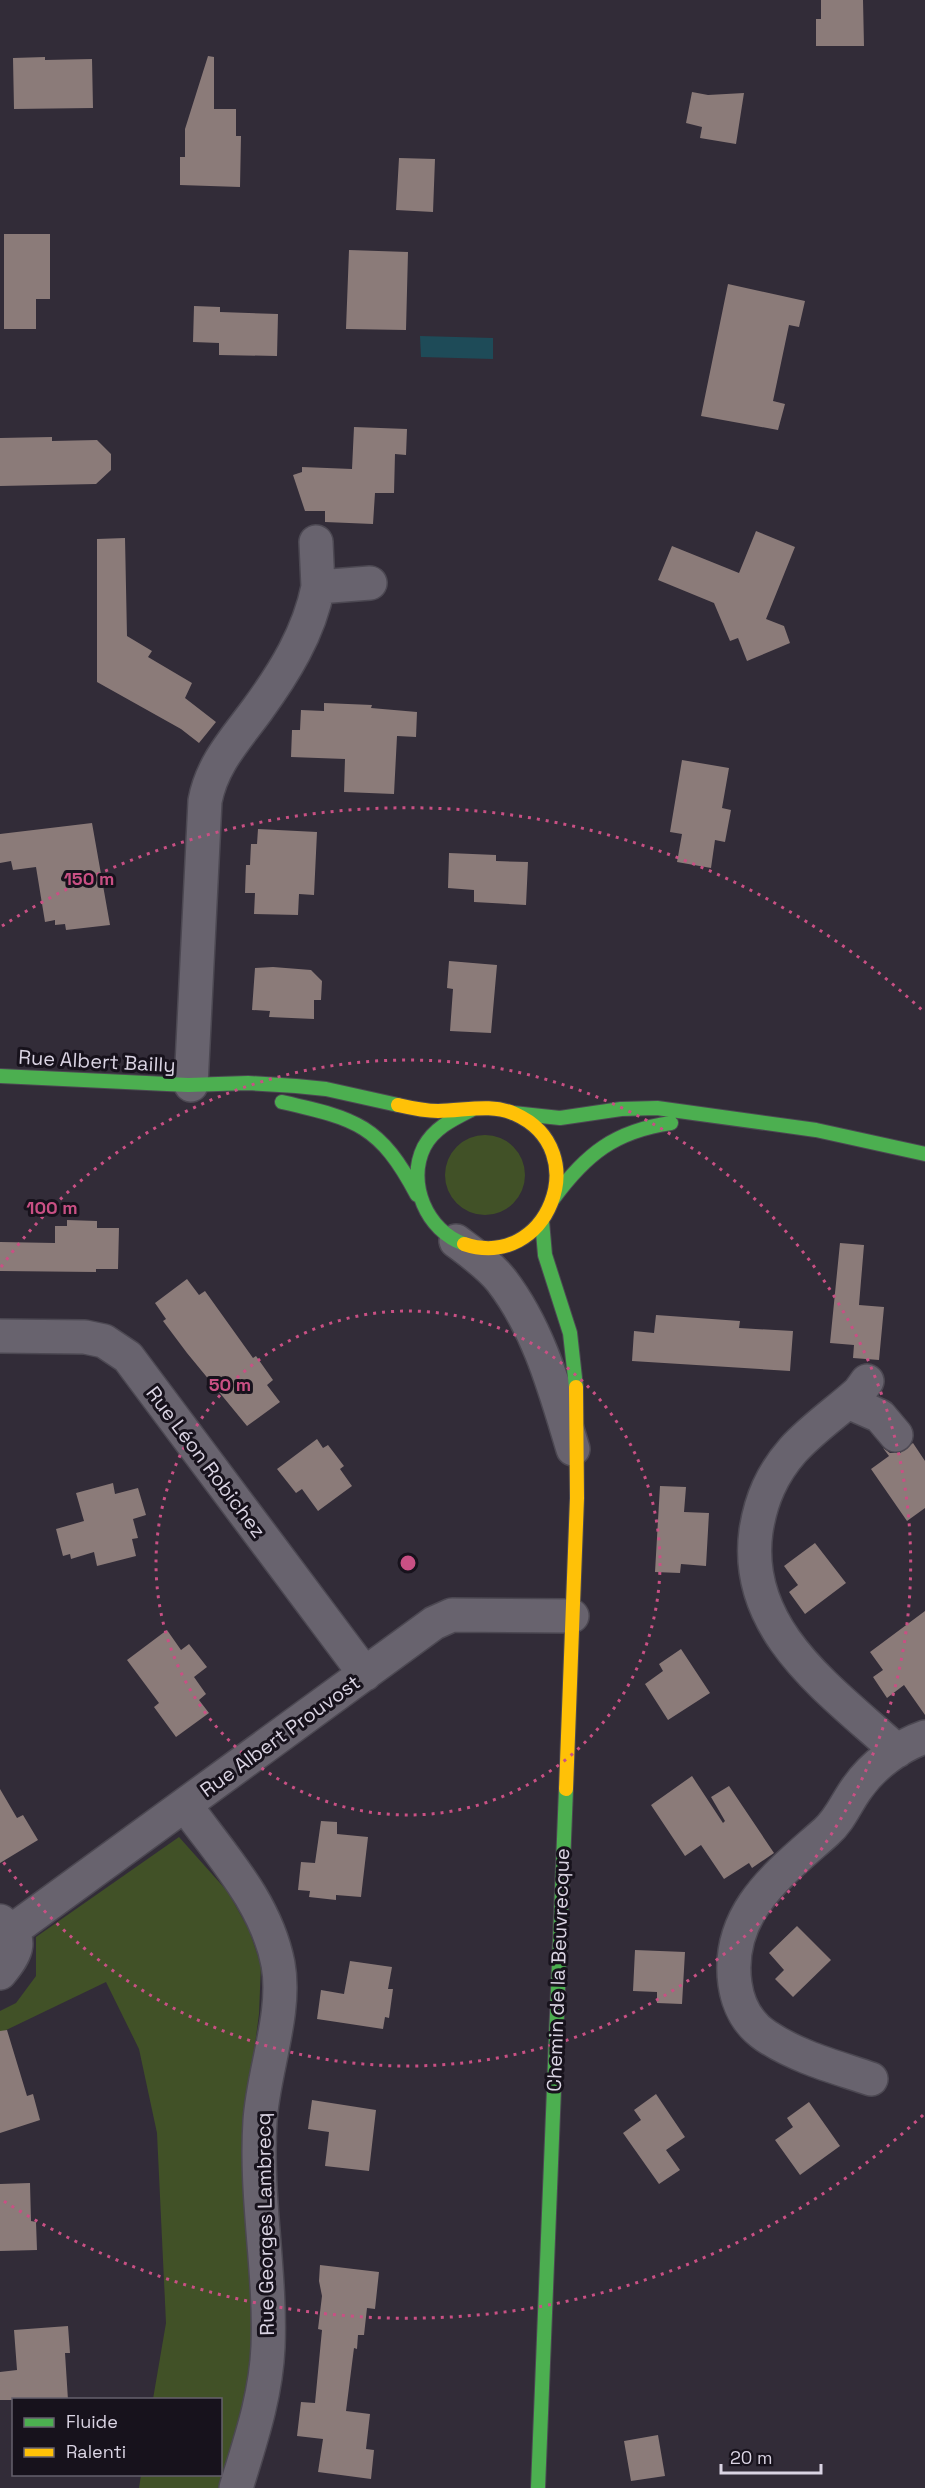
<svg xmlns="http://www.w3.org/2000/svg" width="925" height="2488" font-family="'Space Grotesk',sans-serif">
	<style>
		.green { fill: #415127 }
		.water { fill: #1e4b58 }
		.building { fill: #8b7b79 }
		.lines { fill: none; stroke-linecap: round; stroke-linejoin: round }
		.street-casing { stroke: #4c4852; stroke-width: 36 }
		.fast-casing { stroke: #4c4852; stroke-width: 16 }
		.slow-casing { stroke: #4c4852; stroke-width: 16 }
		.street { stroke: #68636e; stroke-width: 33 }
		.fast { stroke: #4caf50; stroke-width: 14 }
		.slow { stroke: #ffc107; stroke-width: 14 }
		.ring { fill: none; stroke: #c95084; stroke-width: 3; stroke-dasharray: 3 6 }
		.labels { text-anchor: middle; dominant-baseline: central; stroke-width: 6; stroke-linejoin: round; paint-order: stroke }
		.street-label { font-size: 20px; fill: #dad4e3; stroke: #17121c }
		.centre { fill: #c95084; stroke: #17121c; stroke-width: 3 }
		.ring-label { font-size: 18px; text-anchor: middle; font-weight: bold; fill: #c95084; stroke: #17121c; stroke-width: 6; stroke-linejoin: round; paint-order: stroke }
	</style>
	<rect width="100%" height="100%" fill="#322c38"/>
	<path class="green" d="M445 1175a40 40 0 1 1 80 0a40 40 0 1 1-80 0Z
		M 179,1837 L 228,1892 L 249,1930 L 261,1965 L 259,2014 L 242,2145 L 252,2323 L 250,2376 L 220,2488 L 139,2488 L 141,2475 L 220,2474 L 220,2400 L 153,2399 L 166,2323 L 157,2133 L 139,2049 L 106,1982 L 0,2033 L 0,2011 L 16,2003 L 36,1976 L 36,1937 Z"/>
	<path class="water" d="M 420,336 L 493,338 L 493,359 L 421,357 Z"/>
	<path class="building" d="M 821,0 L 863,0 L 864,46 L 816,46 L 816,19 L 821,19 Z
		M 208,56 L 214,57 L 214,109 L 236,109 L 236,136 L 241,136 L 240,187 L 180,185 L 180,157 L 185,157 L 185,129 Z
		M 45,57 L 45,60 L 92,59 L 93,108 L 14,109 L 13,58 Z
		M 692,92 L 708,95 L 744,93 L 736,144 L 700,138 L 702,127 L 686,123 Z
		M 399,158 L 435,159 L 433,212 L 396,210 Z
		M 4,234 L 50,234 L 50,299 L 36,299 L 36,329 L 4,329 Z
		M 349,250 L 408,252 L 406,330 L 346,329 Z
		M 728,284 L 805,301 L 799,327 L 789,325 L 773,401 L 785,404 L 778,430 L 701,416 Z
		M 194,306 L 220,307 L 220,312 L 278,314 L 277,356 L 219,355 L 219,343 L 193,342 Z
		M 354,427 L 407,429 L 406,455 L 395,454 L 394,493 L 375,493 L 373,524 L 325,522 L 325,511 L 305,511 L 293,475 L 302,472 L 302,467 L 352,469 Z
		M 52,437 L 52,441 L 97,440 L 111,454 L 111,470 L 96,484 L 0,486 L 0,438 Z
		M 756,531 L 795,547 L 766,619 L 784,626 L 790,643 L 747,661 L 738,638 L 730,641 L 714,603 L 658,580 L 672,546 L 739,573 Z
		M 125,538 L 127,636 L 152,651 L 148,657 L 192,683 L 185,698 L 216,722 L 199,743 L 181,729 L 97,682 L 97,539 Z
		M 324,703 L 372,705 L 371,708 L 417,712 L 416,737 L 397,736 L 394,794 L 344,792 L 345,759 L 291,757 L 292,730 L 300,730 L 301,710 L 324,711 Z
		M 682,760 L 729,768 L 722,808 L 731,810 L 725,842 L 715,840 L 711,868 L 677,862 L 682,834 L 670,832 Z
		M 92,823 L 110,925 L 66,930 L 65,924 L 55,925 L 55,920 L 45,922 L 36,867 L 13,870 L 11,861 L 0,863 L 0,834 Z
		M 258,829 L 317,832 L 314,895 L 299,894 L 298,915 L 254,914 L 255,893 L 245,893 L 246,865 L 250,865 L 251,844 L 257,844 Z
		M 449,853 L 496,855 L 496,861 L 528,862 L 526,905 L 474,902 L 474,890 L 448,888 Z
		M 449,961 L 497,965 L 491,1033 L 450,1031 L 453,989 L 447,988 Z
		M 273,967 L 311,970 L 322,981 L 321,1000 L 314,1000 L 314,1019 L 269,1017 L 270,1011 L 252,1010 L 255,968 Z
		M 67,1220 L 97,1221 L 97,1228 L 119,1228 L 118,1269 L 96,1269 L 96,1272 L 0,1271 L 0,1242 L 55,1243 L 55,1226 L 67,1226 Z
		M 840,1243 L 864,1245 L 859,1305 L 884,1307 L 879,1360 L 853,1358 L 854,1345 L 830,1343 Z
		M 187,1279 L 199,1295 L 205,1291 L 253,1358 L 256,1356 L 273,1380 L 267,1385 L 280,1402 L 247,1426 L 187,1353 L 163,1321 L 166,1319 L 155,1303 Z
		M 656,1315 L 740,1321 L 739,1328 L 793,1331 L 790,1371 L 632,1361 L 634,1331 L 654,1333 Z
		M 317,1439 L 323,1448 L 328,1445 L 344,1466 L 340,1469 L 352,1486 L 318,1511 L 302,1489 L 296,1493 L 277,1469 Z
		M 913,1443 L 925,1461 L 925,1508 L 907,1521 L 871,1469 L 889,1456 L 883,1448 L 890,1453 L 900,1453 Z
		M 113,1483 L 115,1494 L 138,1488 L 146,1515 L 133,1519 L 138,1538 L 132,1539 L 136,1556 L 97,1566 L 94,1552 L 71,1559 L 70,1554 L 63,1556 L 56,1529 L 84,1521 L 76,1493 Z
		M 660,1486 L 686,1487 L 684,1512 L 709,1513 L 706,1566 L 681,1564 L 680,1573 L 655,1572 Z
		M 815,1543 L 846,1583 L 805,1614 L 789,1592 L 798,1585 L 784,1566 Z
		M 925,1611 L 925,1715 L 904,1685 L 887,1698 L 873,1677 L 883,1670 L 870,1652 Z
		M 167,1630 L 181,1650 L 189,1644 L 207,1667 L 194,1677 L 206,1694 L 199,1700 L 209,1713 L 176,1737 L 154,1707 L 159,1703 L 127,1660 Z
		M 681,1649 L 710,1693 L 668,1720 L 645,1684 L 663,1671 L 659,1664 Z
		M 692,1776 L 723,1823 L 725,1821 L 711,1797 L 729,1786 L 774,1853 L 752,1868 L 749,1863 L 724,1879 L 701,1845 L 685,1856 L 651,1805 Z
		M 0,1789 L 17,1818 L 23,1815 L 38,1840 L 0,1863 Z
		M 321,1821 L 337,1822 L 337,1834 L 368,1837 L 361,1897 L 336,1895 L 336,1900 L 309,1897 L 310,1891 L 298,1890 L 301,1862 L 315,1863 Z
		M 797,1926 L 831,1960 L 793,1997 L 775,1979 L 784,1970 L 769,1953 Z
		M 635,1950 L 685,1952 L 682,2004 L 657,2003 L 657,1992 L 633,1991 Z
		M 350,1961 L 392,1967 L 388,1989 L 393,1989 L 389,2018 L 385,2017 L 383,2029 L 317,2019 L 321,1990 L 344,1994 Z
		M 7,2030 L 27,2096 L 33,2094 L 40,2120 L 0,2133 L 0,2031 Z
		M 656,2094 L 685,2137 L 666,2150 L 680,2170 L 659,2184 L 623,2133 L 641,2120 L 634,2110 Z
		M 312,2100 L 376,2110 L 369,2171 L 325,2166 L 329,2132 L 308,2129 Z
		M 809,2102 L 840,2146 L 800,2175 L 775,2140 L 793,2127 L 787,2118 Z
		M 30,2183 L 31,2221 L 36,2222 L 37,2250 L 0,2251 L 0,2184 Z
		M 320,2265 L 379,2272 L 375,2309 L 367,2308 L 364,2335 L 358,2335 L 357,2349 L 354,2348 L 346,2411 L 370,2414 L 366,2449 L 374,2450 L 371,2479 L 318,2472 L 323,2439 L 297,2436 L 301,2402 L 315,2403 L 322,2330 L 318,2329 L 322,2296 L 319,2281 Z
		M 68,2326 L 70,2353 L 65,2353 L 68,2400 L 0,2400 L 0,2372 L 17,2370 L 14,2330 Z
		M 658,2435 L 665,2476 L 631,2481 L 624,2441 Z"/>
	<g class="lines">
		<defs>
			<path id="street" d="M 316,542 L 318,587
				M 191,1085 L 205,801 C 212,764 235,740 257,710 C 284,673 309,633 318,587 L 370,583
				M 456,1241 C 472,1253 489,1265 501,1280 C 539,1329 555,1390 573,1449
				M 0,1336 L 85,1337 L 104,1341 L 128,1357 L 365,1674
				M 867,1381 L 859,1392 C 837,1412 813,1428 793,1450 C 772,1474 761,1499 756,1531 C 742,1631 832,1691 897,1751
				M 848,1402 L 880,1416 L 896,1435
				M 185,1805 C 221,1855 266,1902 278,1964 C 287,2012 263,2072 260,2121 C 255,2196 271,2272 268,2347 C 266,2396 250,2442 236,2488
				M 0,1921 C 25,1938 17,1953 0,1973
				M 13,1930 L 434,1623 L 452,1615 L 572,1616
				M 871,2079 C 836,2067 797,2057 766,2036 C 748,2024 738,2005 735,1984 C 725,1913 779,1874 826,1832 C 840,1820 846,1803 857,1788 C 873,1765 899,1746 925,1737"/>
			<path id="fast" d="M 0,1076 L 188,1085 L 248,1083 L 296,1086 L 326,1089 L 398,1105
				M 282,1102 C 357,1119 380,1125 417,1195
				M 513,1113 L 560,1118 L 621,1109 L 657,1108 L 816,1130 L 925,1154
				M 553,1199 C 586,1154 615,1131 671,1123
				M 542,1221 L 545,1255 L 570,1333 L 576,1387
				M 464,1244 C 427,1231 406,1183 424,1147 C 434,1128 453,1119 471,1110
				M 538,2488 L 566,1789"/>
			<path id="slow" d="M 398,1105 C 411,1108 425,1111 438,1111 C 464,1111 491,1103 515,1114 C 596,1150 547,1272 464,1244
				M 566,1789 L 577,1498 L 576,1387"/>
		</defs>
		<use href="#street" class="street-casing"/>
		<use href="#fast" class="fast-casing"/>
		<use href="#slow" class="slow-casing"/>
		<use href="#street" class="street"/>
		<use href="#fast" class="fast"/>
		<use href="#slow" class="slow"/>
	</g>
	<g class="ring">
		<circle cx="408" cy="1563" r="252"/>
		<path d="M1 1267A503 503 0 1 1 1 1859"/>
		<path d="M923 2115A755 755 0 0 1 2 2200M2 926A755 755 0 0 1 923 1011"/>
	</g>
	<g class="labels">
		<g class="street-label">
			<text transform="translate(97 1061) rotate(3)">Rue Albert Bailly</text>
			<text transform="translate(206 1462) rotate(53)">Rue Léon Robichez</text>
			<text transform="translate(280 1736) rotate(-36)">Rue Albert Prouvost</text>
			<text transform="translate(558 1970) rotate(-88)">Chemin de la Beuvrecque</text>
			<text transform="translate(265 2224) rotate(-91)">Rue Georges Lambrecq</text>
		</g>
	</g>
	<circle cx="408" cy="1563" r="9" class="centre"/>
	<g class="ring-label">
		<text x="89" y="885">150 m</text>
		<text x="52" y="1214">100 m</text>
		<text x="230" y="1391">50 m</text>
	</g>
	<rect x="12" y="2398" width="210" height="78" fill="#17121c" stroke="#65606c" stroke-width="1.5"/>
	<rect x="24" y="2418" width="30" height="9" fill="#4caf50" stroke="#65606c" stroke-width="1.5"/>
	<text x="66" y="2428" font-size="18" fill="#dad4e3">Fluide</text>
	<rect x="24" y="2448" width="30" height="9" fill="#ffc107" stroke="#65606c" stroke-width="1.5"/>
	<text x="66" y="2458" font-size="18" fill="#dad4e3">Ralenti</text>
	<path d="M721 2464v9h100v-9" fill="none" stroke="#dad4e3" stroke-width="3"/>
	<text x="730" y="2464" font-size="18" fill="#dad4e3" stroke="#17121c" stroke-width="4.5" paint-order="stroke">20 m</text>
</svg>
